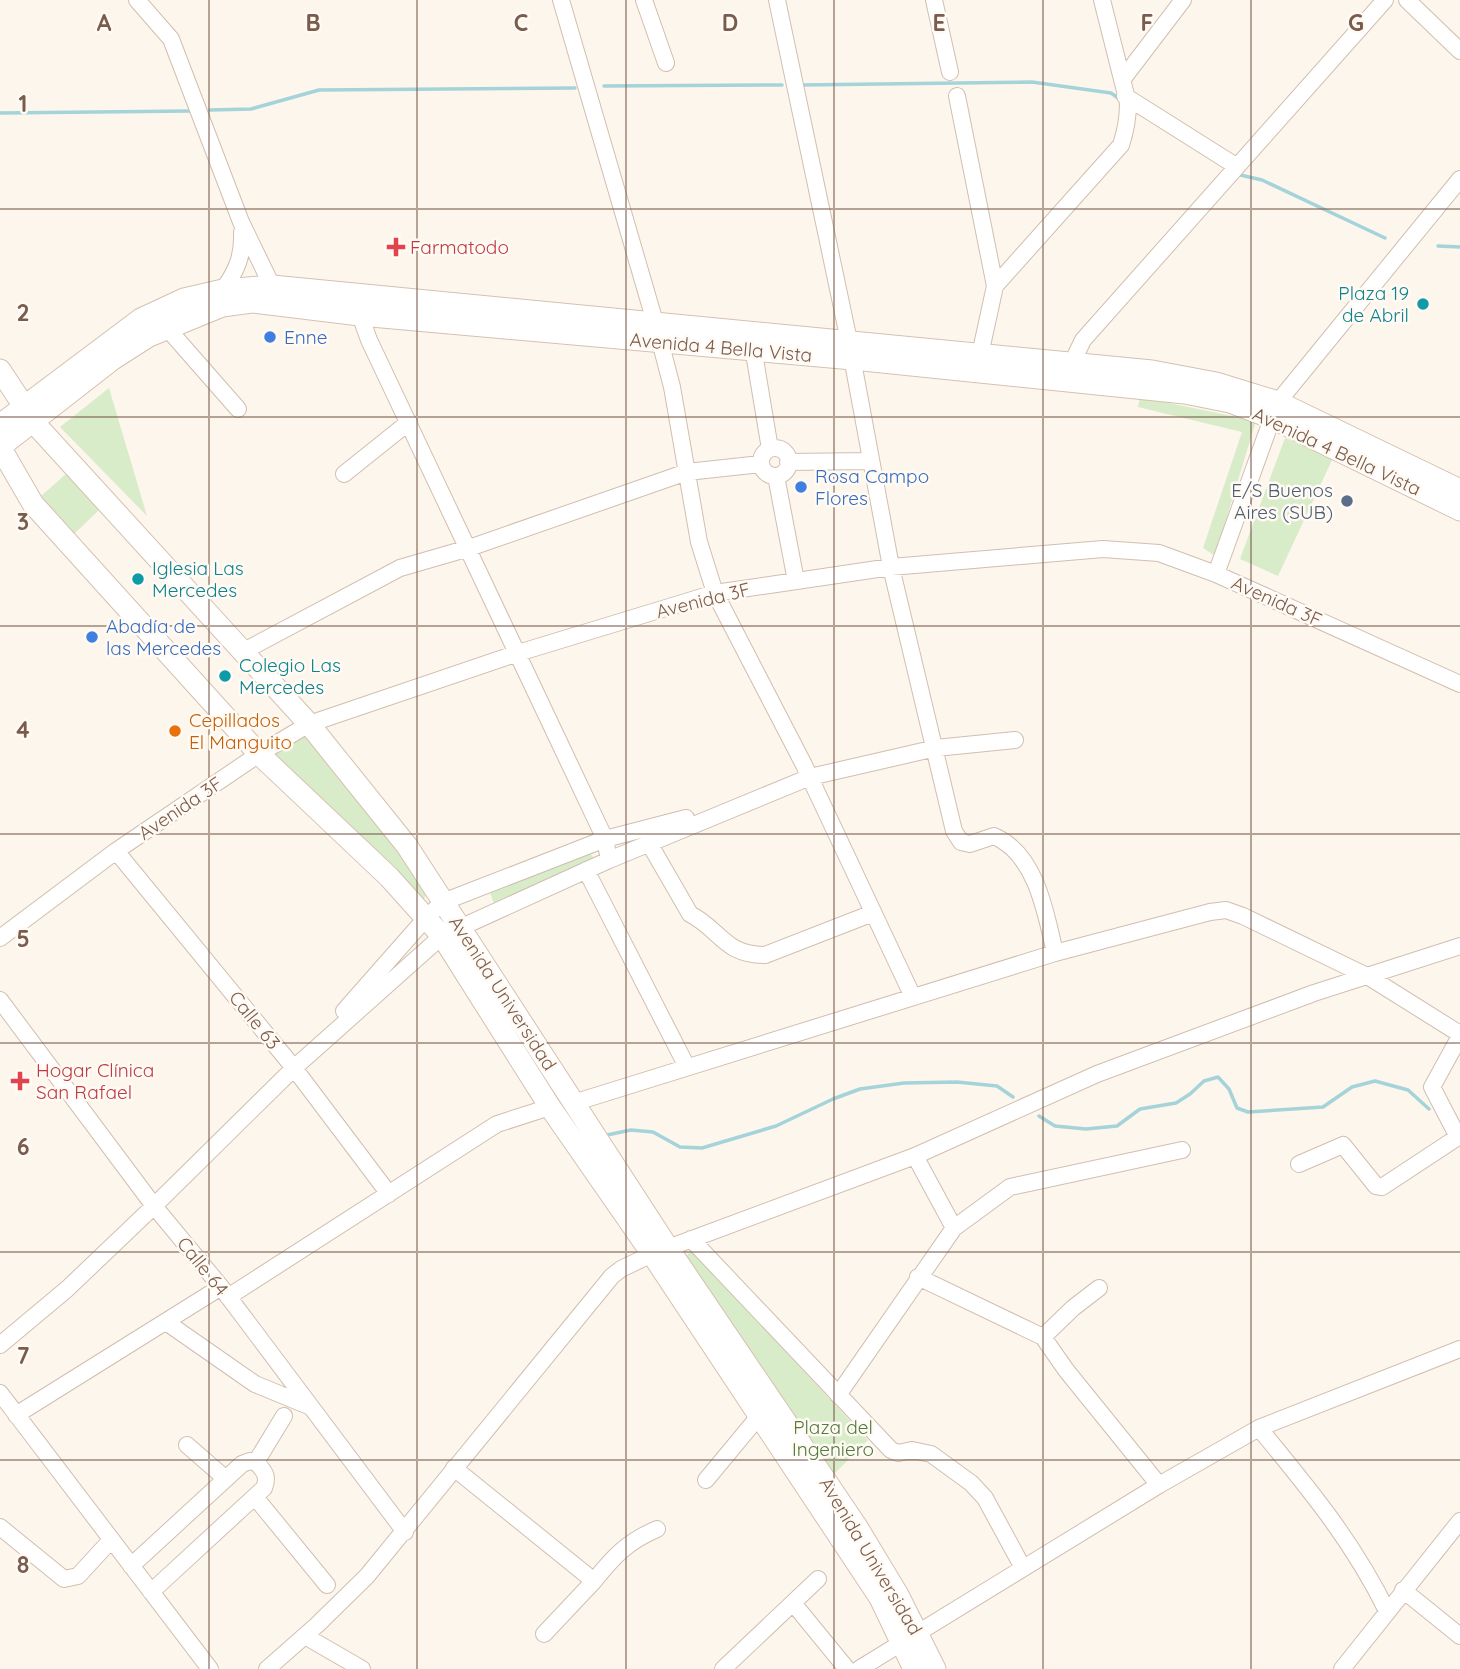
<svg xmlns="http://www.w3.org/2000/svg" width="1460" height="1669" font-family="Quicksand,sans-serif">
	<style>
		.green { fill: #d8ecc9 }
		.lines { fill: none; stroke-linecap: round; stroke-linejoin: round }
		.stream { stroke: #a5d3da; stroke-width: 3.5 }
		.street-casing { stroke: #d1beb0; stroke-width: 18 }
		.secondary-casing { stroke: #d6c0b0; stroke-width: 23 }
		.street { stroke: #fff; stroke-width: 16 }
		.secondary { stroke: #fff; stroke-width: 21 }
		.grid { fill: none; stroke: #7a5c4d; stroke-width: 2; stroke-opacity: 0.55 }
		.health-dot { fill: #e0444e; stroke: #fffaf3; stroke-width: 2.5 }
		.culture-dot { fill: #0f9aa8; stroke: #fffaf3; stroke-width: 2.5 }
		.shop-dot { fill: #3f7fe0; stroke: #fffaf3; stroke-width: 2.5 }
		.service-dot { fill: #5c6f8a; stroke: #fffaf3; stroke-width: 2.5 }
		.food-dot { fill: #e8710a; stroke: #fffaf3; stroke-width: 2.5 }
		.labels { text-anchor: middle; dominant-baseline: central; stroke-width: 5; stroke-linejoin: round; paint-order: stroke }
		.health-label { font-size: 19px; fill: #be3a42; stroke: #fffaf3; text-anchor: start }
		.culture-label { font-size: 19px; fill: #0d838f; stroke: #fffaf3; text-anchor: start }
		.shop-label { font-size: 19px; fill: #366cbe; stroke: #fffaf3; text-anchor: start }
		.street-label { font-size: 19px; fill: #7a5c4d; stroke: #fffaf3 }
		.service-label { font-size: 19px; fill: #4e5e75; stroke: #fffaf3; text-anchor: end }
		.food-label { font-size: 19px; fill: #c56008; stroke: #fffaf3; text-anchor: start }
		.park-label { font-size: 19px; fill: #537a41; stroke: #fffaf3 }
		.grid-label { font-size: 23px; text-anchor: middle; font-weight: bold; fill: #7a5c4d; stroke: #fffaf3; stroke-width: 5; stroke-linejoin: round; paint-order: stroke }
	</style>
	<rect width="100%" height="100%" fill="#fdf6ec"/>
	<path class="green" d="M 109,388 L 147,516 L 60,427 Z
		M 1140,397 L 1256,421 L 1215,556 L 1203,548 L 1242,432 L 1138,407 Z
		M 1285,438 L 1333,458 L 1278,576 L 1240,559 Z
		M 67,473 L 101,508 L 73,535 L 40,497 Z
		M 309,724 L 430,889 L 423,900 L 259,754 Z
		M 590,852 L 595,861 L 494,904 L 489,889 Z
		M 692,1251 L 868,1440 L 830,1478 L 683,1258 Z"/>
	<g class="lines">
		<path class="stream" d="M 801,85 L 1032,82 L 1111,93 L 1121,100
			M 604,86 L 782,85
			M 210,110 L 251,109 L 319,90 L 575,88
			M 0,113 L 190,111
			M 1236,174 L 1262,180 L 1385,238
			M 1438,246 L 1460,247
			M 1039,1116 L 1055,1126 L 1086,1129 L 1117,1126 L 1140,1109 L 1176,1103 L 1190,1094 L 1204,1081 L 1218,1077 L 1229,1089 L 1237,1108 L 1248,1112 L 1323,1107 L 1352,1087 L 1375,1081 L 1408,1090 L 1429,1109
			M 607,1135 L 631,1130 L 653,1132 L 680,1147 L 702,1148 L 776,1126 L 833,1099 L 860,1089 L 904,1083 L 957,1082 L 997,1086 L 1013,1097"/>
		<defs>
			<path id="street" d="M 137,0 L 171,39 L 241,222 L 272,286
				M 561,0 L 655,322 L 672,387 L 699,542 L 715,593 L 804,765 L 913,997
				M 644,0 L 666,63
				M 777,0 L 849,341 L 891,567 L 954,831 L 961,842 L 970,844 L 994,836 C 1036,854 1046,913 1055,953
				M 934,0 L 950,72
				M 1407,0 L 1460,51
				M 1122,80 L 1183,0
				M 957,96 L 995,286 L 978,364
				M 1125,96 L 1236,166
				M 995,286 L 1121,145 C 1126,130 1128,119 1128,103 L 1102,0
				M 223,290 C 237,270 243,256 242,232
				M 361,308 L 360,315 L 369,340 L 605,839 L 609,860
				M 167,328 L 238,409
				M 752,341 L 770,449
				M 1070,372 L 1071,365 L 1083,340 L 1385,0
				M761 462a14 14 0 1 1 28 0a14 14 0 1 1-28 0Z
				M 788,462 L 871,461
				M 344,474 L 409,422
				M 776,476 L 796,581
				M 1216,574 L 1278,402 L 1460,179
				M 244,651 L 400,568 L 469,548 L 687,472 L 761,464
				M 649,843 L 690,914 C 721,930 724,955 765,955 L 873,913
				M 116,851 L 294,1068 L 389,1194
				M 586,870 L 687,1067
				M 0,938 L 116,851 L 259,754 L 309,724 L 518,653 L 715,593 L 891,567 L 1103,549 L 1159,553 L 1216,574 L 1460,684
				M 0,1000 L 154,1206 L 221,1287 L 405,1532
				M 344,1011 L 426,918 L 443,902 L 605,839 L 686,818
				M 573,1103 L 1055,953 L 1210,912 L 1226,910 L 1243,916 L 1369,977 L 1460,1034
				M 915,1156 L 954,1228
				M 1299,1164 L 1343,1145 L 1376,1186 L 1382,1187 L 1458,1137 L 1432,1087 L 1460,1036
				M 691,1239 L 891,1450 L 898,1453 L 912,1450 L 931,1454 L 971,1483 L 985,1498 L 1023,1568
				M 918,1277 L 1043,1337 L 1066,1370 L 1159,1485
				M 228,1297 L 497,1124 L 550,1107
				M 166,1322 L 255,1384 L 311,1407
				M 1043,1337 L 1073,1308 L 1099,1288
				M 0,1345 L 67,1289 L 154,1206 L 294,1068 L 442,936 L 609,860 L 810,777 L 936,748 L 1015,740
				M 0,1393 L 210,1669
				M 838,1395 L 954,1228 L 1010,1187 L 1182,1150
				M 16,1415 L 221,1287
				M 1259,1428 C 1309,1489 1352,1540 1387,1611
				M 187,1445 L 226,1479
				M 256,1462 L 284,1416
				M 454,1468 L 594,1581 C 614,1556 627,1542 657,1529
				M 706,1480 L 759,1416
				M 255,1497 L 327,1585
				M 0,1527 L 64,1579 L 78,1576 L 111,1540
				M 131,1566 L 242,1464 L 250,1461 L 256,1462 C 264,1471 269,1476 264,1488 L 151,1592
				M 1403,1590 L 1460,1636
				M 793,1603 L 847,1669
				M 544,1634 L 594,1581
				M 305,1636 L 362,1669
				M 267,1669 L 317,1625 L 367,1576 L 612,1276 L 621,1269 L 652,1254 L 915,1156 L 1097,1074 L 1314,993 L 1460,946
				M 723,1669 L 818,1579
				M 859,1669 L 1159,1485 L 1259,1428 L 1460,1349
				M 1342,1669 L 1460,1521"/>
			<path id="secondary" d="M 0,370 L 37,426 L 309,724 L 407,846 L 668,1248 L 857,1527 L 898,1595 L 935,1669
				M 0,425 L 141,319 L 184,299 L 223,290 L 272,286 L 1152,371 L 1216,383 L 1278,402 L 1460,490
				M 914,1669 L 880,1598 L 652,1254 L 550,1107 L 442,936 L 389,877 L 259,754 L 33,504 L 0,447 L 113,359 L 149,336 L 222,306 L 252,302 L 360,315 L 853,359 L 1185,393 L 1230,402 L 1272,418 L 1460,510"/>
		</defs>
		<use href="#street" class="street-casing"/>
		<use href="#secondary" class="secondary-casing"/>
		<use href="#street" class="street"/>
		<use href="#secondary" class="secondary"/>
	</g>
	<path class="grid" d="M 209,0 L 209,1669M 417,0 L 417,1669M 626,0 L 626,1669M 834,0 L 834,1669M 1043,0 L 1043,1669M 1251,0 L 1251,1669M 0,209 L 1460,209M 0,417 L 1460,417M 0,626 L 1460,626M 0,834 L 1460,834M 0,1043 L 1460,1043M 0,1252 L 1460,1252M 0,1460 L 1460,1460"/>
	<g class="health-dot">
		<path d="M392.5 236.5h7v7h7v7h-7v7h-7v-7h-7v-7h7z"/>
		<path d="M16.5 1070.5h7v7h7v7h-7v7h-7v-7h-7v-7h7z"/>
	</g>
	<g class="culture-dot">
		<circle cx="1423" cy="304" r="7"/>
		<circle cx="138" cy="579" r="7"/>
		<circle cx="225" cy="676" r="7"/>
	</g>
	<g class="shop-dot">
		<circle cx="270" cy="337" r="7"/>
		<circle cx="801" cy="487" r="7"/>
		<circle cx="92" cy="637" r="7"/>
	</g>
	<circle class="service-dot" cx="1347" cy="501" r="7"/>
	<circle class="food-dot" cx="175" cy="731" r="7"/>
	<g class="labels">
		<g class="health-label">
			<text x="410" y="247">Farmatodo</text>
			<text x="36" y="1070">Hogar Clínica<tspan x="36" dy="22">San Rafael</tspan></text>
		</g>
		<g class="culture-label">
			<text x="1409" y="293" text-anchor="end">Plaza 19<tspan x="1409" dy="22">de Abril</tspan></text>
			<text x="152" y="568">Iglesia Las<tspan x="152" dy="22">Mercedes</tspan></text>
			<text x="239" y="665">Colegio Las<tspan x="239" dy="22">Mercedes</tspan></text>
		</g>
		<g class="shop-label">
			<text x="284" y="337">Enne</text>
			<text x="815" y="476">Rosa Campo<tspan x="815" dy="22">Flores</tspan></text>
			<text x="106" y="626">Abadía de<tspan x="106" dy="22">las Mercedes</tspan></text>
		</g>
		<g class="street-label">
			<text transform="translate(721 347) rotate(5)">Avenida 4 Bella Vista</text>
			<text transform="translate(1337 451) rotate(25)">Avenida 4 Bella Vista</text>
			<text transform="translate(703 600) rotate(-14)">Avenida 3F</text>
			<text transform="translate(1277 601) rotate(24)">Avenida 3F</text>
			<text transform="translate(180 808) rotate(-34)">Avenida 3F</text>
			<text transform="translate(503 993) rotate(57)">Avenida Universidad</text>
			<text transform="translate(255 1020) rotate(51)">Calle 63</text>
			<text transform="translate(203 1266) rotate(51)">Calle 64</text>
			<text transform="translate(871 1556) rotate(59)">Avenida Universidad</text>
		</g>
		<g class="service-label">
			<text x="1333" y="490">E/S Buenos<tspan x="1333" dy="22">Aires (SUB)</tspan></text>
		</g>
		<g class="food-label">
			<text x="189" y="720">Cepillados<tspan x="189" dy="22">El Manguito</tspan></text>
		</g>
		<g class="park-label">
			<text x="833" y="1427">Plaza del<tspan x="833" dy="22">Ingeniero</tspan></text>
		</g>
	</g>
	<g class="grid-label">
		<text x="104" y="31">A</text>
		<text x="313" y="31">B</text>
		<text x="521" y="31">C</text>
		<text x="730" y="31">D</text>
		<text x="939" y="31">E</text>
		<text x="1147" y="31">F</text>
		<text x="1356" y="31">G</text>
		<text x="23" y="112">1</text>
		<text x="23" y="321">2</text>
		<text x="23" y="530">3</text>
		<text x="23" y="738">4</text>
		<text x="23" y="947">5</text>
		<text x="23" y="1155">6</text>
		<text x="23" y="1364">7</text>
		<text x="23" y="1573">8</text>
	</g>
</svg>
